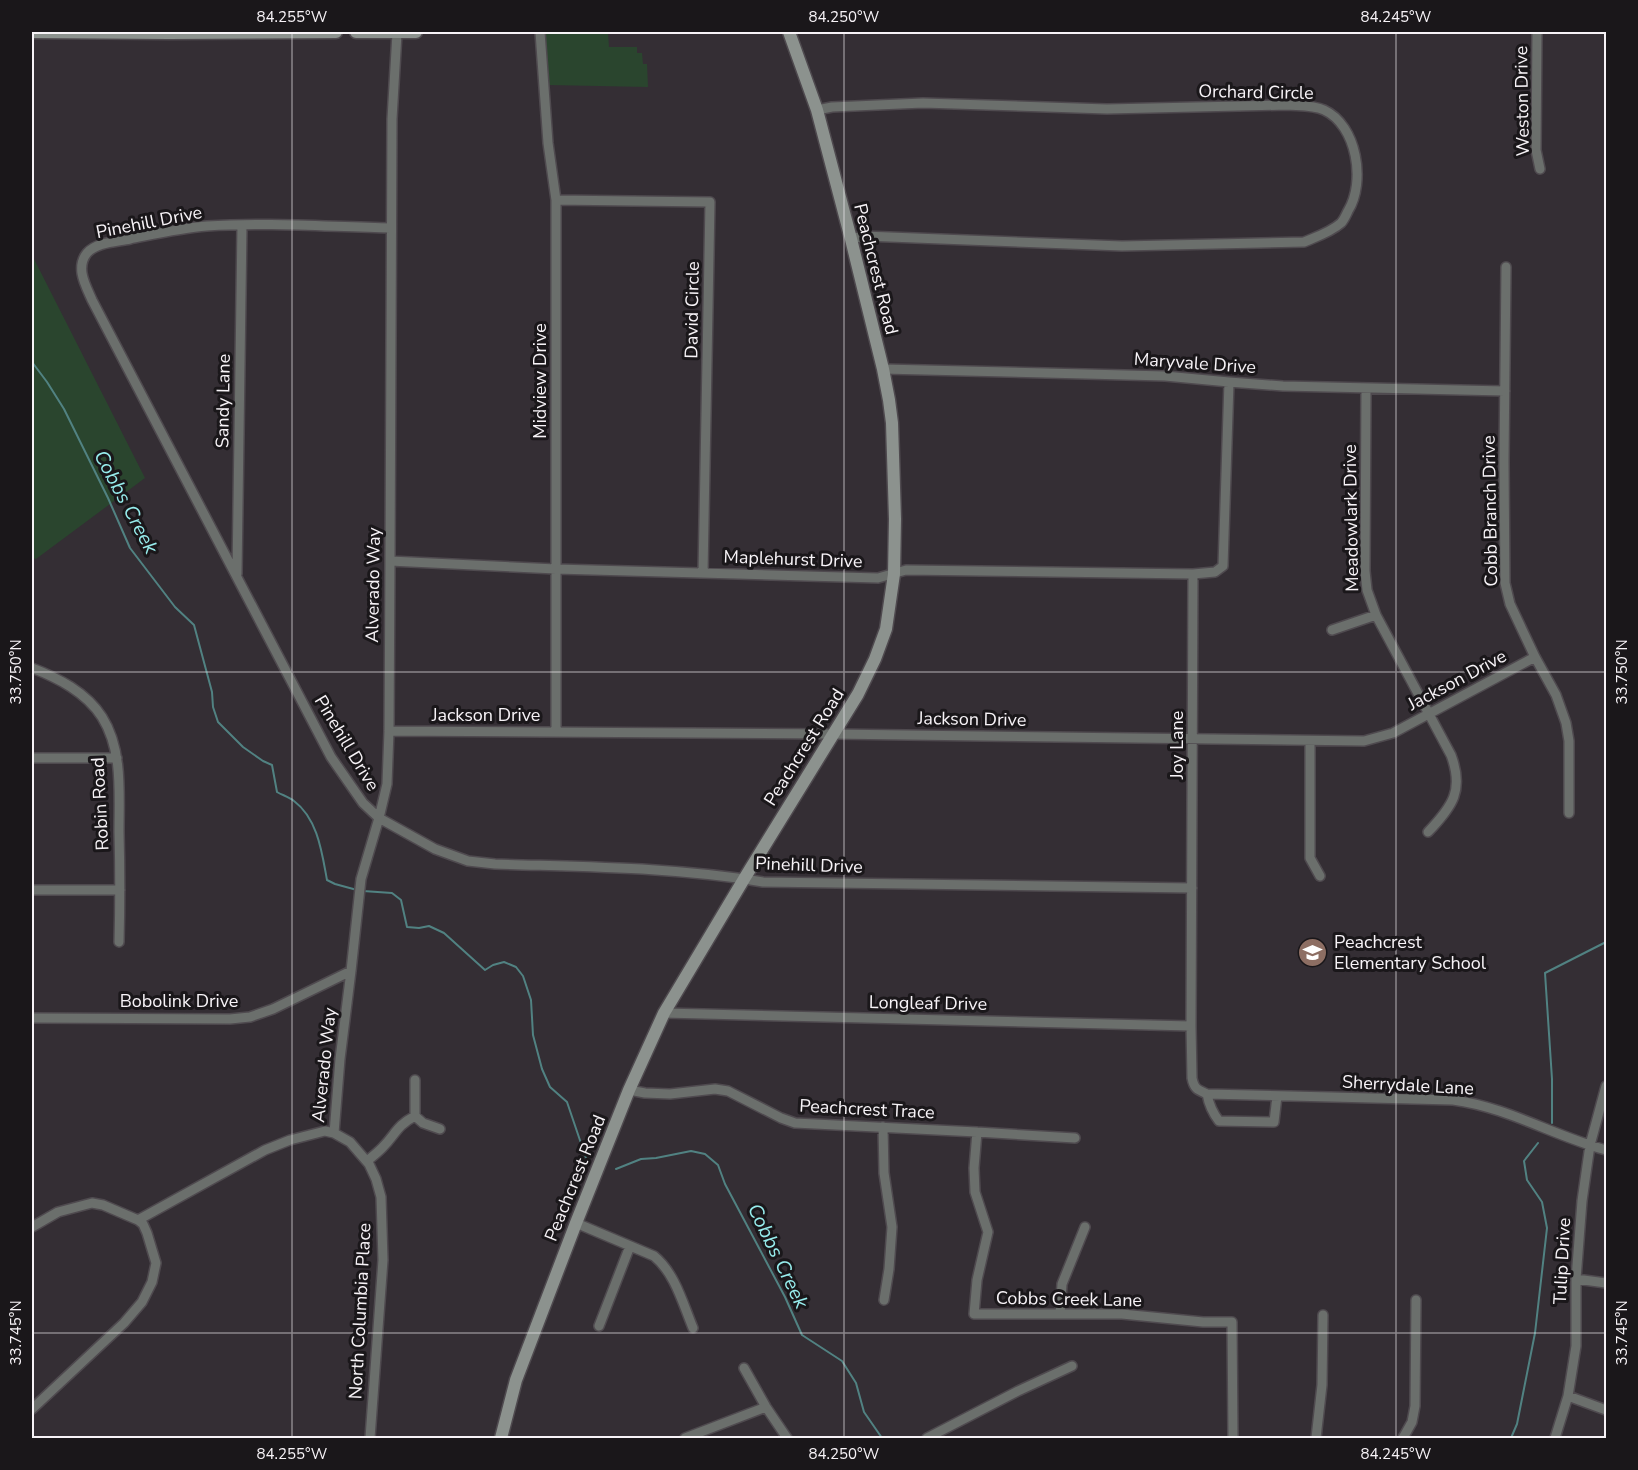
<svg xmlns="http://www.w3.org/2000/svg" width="1638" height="1470" font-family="'Nunito Sans',sans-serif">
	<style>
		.green { fill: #2a452e }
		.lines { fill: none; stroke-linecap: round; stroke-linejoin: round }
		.stream { stroke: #518282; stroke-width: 2 }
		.street-casing { stroke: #4f4a4f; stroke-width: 12 }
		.secondary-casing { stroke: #4f4a4f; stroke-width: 15 }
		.street { stroke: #6b6f6c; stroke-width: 9 }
		.secondary { stroke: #8c928e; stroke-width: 12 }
		.ticks { fill: none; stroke: #f7f3f7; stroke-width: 1.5; stroke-opacity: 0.45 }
		.labels { text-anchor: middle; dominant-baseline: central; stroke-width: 6; stroke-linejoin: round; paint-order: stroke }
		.street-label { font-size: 18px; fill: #f7f3f7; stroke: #1a171a }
		.poi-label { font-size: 18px; fill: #f7f3f7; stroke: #1a171a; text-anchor: start }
		.water-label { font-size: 20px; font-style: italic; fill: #97eded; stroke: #1a171a }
		.neatline { fill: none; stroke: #f7f3f7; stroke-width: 2 }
		.ticks-label { font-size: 15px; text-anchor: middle; fill: #f7f3f7 }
	</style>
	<rect width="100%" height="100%" fill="#342e34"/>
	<path class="green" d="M 545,32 L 608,32 L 609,47 L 637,47 L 637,53 L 642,53 L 643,64 L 647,64 L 648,87 L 548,85 Z
		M 32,255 L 145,478 L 36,559 L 32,558 Z"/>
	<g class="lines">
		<path class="stream" d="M 32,362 L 47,382 L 64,409 L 108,498 L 130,548 L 175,607 L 194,625 L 212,692 L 213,707 L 218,722 L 243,747 L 263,761 L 272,765 L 277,792 C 282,795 289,797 294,801 C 318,819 322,853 327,880 L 335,884 L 357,890
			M 363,891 L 392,893 L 401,900 L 407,927 L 419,928 L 429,926 L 444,933 L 485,970 L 493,965 L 504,962 L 516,967 L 523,976 L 531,1000 L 533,1035 L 542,1069 L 550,1087 L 567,1102 L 586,1158
			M 1552,1123 L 1552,1079 L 1545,973 L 1606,942
			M 616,1169 L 641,1159 L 656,1158 L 691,1151 L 705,1154 L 718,1165 L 725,1184 L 785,1297 L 802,1335 L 842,1361 L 856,1383 L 864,1412 L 882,1438
			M 1511,1438 L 1517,1424 L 1535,1333 L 1547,1228 L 1542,1202 L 1527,1180 L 1524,1161 L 1538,1143"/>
		<defs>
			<path id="street" d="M 540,32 L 548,143 L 556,200 L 556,731
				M 1537,32 L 1536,150 L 1540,169
				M 817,110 L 832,107 L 923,103 L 1107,109 L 1287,105 C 1299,106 1313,105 1324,110 C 1357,125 1366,182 1348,211 C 1346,215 1344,220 1341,223 C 1331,232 1316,237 1304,242 L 1122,246 L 864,236 L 851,239
				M 556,200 L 710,202 L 703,573
				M 391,228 C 331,227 267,222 207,226 C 181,228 155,234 130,239 C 116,242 97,242 87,253 C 75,268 86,286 92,300 L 331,757 L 363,803 L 379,818 L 435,849 L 468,861 L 495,864 C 584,867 675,867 763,882 L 1192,888
				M 1506,267 L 1504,461 L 1505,583 L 1510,604 L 1535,657 L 1556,695 L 1566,723 L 1569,741 L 1569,813
				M 883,369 L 1165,376 L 1229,382 L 1283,386 L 1505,391
				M 1229,382 L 1223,566 L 1215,572 L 1193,574 L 1191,1026 L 1192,1078 C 1194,1089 1198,1090 1207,1094 L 1453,1100 C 1507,1107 1554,1136 1606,1150
				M 1366,388 L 1365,571 L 1367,590 L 1376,615 L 1451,755 C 1464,790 1453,806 1428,832
				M 390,561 L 556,569 L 878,578 L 906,570 L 1193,574
				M 237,574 L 242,225
				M 1332,630 L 1376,615
				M 32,668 C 58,678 86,692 102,717 C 123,750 119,794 119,832 C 120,869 120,906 119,942
				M 389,731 L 833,734 L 1364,741 L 1393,733 L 1535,657
				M 1310,741 L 1310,858 L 1320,876
				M 32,758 L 117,758
				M 32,890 L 120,890
				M 664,1013 L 1191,1026
				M 32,1018 L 230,1019 L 250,1017 L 273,1009 L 351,971
				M 415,1080 L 415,1116
				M 629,1090 L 645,1093 L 670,1094 L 715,1089 L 728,1091 L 781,1118 L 795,1123 L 977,1132 L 1075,1138
				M 1207,1094 C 1209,1105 1212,1112 1219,1121 L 1274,1122 L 1277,1096
				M 883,1127 L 884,1173 L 892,1227 L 889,1269 L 884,1300
				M 977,1132 L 974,1168 L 975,1192 L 988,1232 L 977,1280 L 974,1314 L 1122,1314 L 1203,1322 L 1232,1322 L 1233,1438
				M 334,1133 L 340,1059 L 351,971 L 361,879 L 379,818 L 387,784 L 389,731 L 390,561 L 392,119 L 397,33
				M 367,1161 C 372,1157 377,1153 382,1148 C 396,1134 396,1126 415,1116 L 423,1123 L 440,1129
				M 138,1220 L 265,1150 L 290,1140 L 325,1131 L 334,1133 L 350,1142 L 369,1164 L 376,1179 L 381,1197 L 383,1260 L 370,1438
				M 576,1223 L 654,1256 C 675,1273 683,1304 693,1328
				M 32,1227 L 58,1212 L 92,1203 L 103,1205 L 138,1220 L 143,1224 L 147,1233 L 156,1263 L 152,1282 L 142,1302 L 124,1323 L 32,1409
				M 1576,1279 L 1606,1283
				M 1060,1314 L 1062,1284 L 1085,1227
				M 599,1326 L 630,1246
				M 744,1368 L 766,1407 L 787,1438
				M 1568,1396 L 1606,1410
				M 685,1438 L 766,1407
				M 927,1438 L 1018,1391 L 1072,1366
				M 1316,1438 L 1322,1385 L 1323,1315
				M 1403,1438 L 1412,1422 L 1415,1406 L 1416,1300
				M 1555,1438 L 1568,1396 L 1576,1346 L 1576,1279 L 1582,1201 L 1590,1145 L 1606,1086"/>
			<path id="secondary" d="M 32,32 L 169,33 L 336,32
				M 356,32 L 416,32
				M 501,1438 L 516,1380 L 576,1223 L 629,1090 L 664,1013 L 744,879 L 858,694 L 875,659 L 886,629 L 894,574 L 895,519 L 892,423 L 889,400 L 883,369 L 851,239 L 817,110 L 789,32"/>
		</defs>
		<use href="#street" class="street-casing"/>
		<use href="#secondary" class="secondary-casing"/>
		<use href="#street" class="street"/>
		<use href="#secondary" class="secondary"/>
	</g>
	<path class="ticks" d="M 292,32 L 292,1438M 844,32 L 844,1438M 1396,32 L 1396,1438M 32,672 L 1606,672M 32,1333 L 1606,1333"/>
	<defs>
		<symbol id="school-disc" viewBox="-11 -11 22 22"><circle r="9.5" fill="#8d6e63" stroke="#1a171a"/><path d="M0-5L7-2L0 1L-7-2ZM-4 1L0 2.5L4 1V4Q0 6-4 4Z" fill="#fff"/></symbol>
	</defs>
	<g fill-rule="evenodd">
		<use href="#school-disc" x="1296" y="936" width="33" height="33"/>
	</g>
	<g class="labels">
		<g class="street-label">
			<text transform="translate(1256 92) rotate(1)">Orchard Circle</text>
			<text transform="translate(1522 101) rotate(-91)">Weston Drive</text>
			<text transform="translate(149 222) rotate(-11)">Pinehill Drive</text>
			<text transform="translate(876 269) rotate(76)">Peachcrest Road</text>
			<text transform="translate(692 310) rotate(-89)">David Circle</text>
			<text transform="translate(1195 363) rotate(4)">Maryvale Drive</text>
			<text transform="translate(540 381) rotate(-90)">Midview Drive</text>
			<text transform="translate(223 401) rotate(-89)">Sandy Lane</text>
			<text transform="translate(1490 511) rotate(-91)">Cobb Branch Drive</text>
			<text transform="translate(1351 518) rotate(-91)">Meadowlark Drive</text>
			<text transform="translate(793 559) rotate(2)">Maplehurst Drive</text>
			<text transform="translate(373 585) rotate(-89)">Alverado Way</text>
			<text transform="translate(1457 680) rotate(-28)">Jackson Drive</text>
			<text x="486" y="715">Jackson Drive</text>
			<text transform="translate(972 719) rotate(1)">Jackson Drive</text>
			<text transform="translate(347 743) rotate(59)">Pinehill Drive</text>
			<text transform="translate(1177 745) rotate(-90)">Joy Lane</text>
			<text transform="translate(804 747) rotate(-58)">Peachcrest Road</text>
			<text transform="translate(100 804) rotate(-93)">Robin Road</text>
			<text transform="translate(809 865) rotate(2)">Pinehill Drive</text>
			<text x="179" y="1001">Bobolink Drive</text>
			<text transform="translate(928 1003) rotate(1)">Longleaf Drive</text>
			<text transform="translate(324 1065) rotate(-84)">Alverado Way</text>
			<text transform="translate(1408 1085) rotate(3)">Sherrydale Lane</text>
			<text transform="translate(867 1109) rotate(3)">Peachcrest Trace</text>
			<text transform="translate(575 1178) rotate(-68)">Peachcrest Road</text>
			<text transform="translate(1562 1261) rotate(-87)">Tulip Drive</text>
			<text transform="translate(1069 1299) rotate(1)">Cobbs Creek Lane</text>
			<text transform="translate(360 1311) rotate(-87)">North Columbia Place</text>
		</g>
		<g class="poi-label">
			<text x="1334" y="942">Peachcrest<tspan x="1334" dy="21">Elementary School</tspan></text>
		</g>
		<g class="water-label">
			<text transform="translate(126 502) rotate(62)">Cobbs Creek</text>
			<text transform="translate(778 1256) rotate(64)">Cobbs Creek</text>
		</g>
	</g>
	<rect width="1638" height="1470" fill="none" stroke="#1a171a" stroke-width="66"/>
	<rect x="33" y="33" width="1572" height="1404" class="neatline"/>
	<g class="ticks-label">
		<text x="292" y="22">84.255°W</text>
		<text x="844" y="22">84.250°W</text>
		<text x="1396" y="22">84.245°W</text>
		<text transform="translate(16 672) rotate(-90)" y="5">33.750°N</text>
		<text transform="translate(1622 672) rotate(-90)" y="5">33.750°N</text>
		<text transform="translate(16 1333) rotate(-90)" y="5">33.745°N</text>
		<text transform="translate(1622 1333) rotate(-90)" y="5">33.745°N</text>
		<text x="292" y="1459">84.255°W</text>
		<text x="844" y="1459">84.250°W</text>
		<text x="1396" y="1459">84.245°W</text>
	</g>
</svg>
